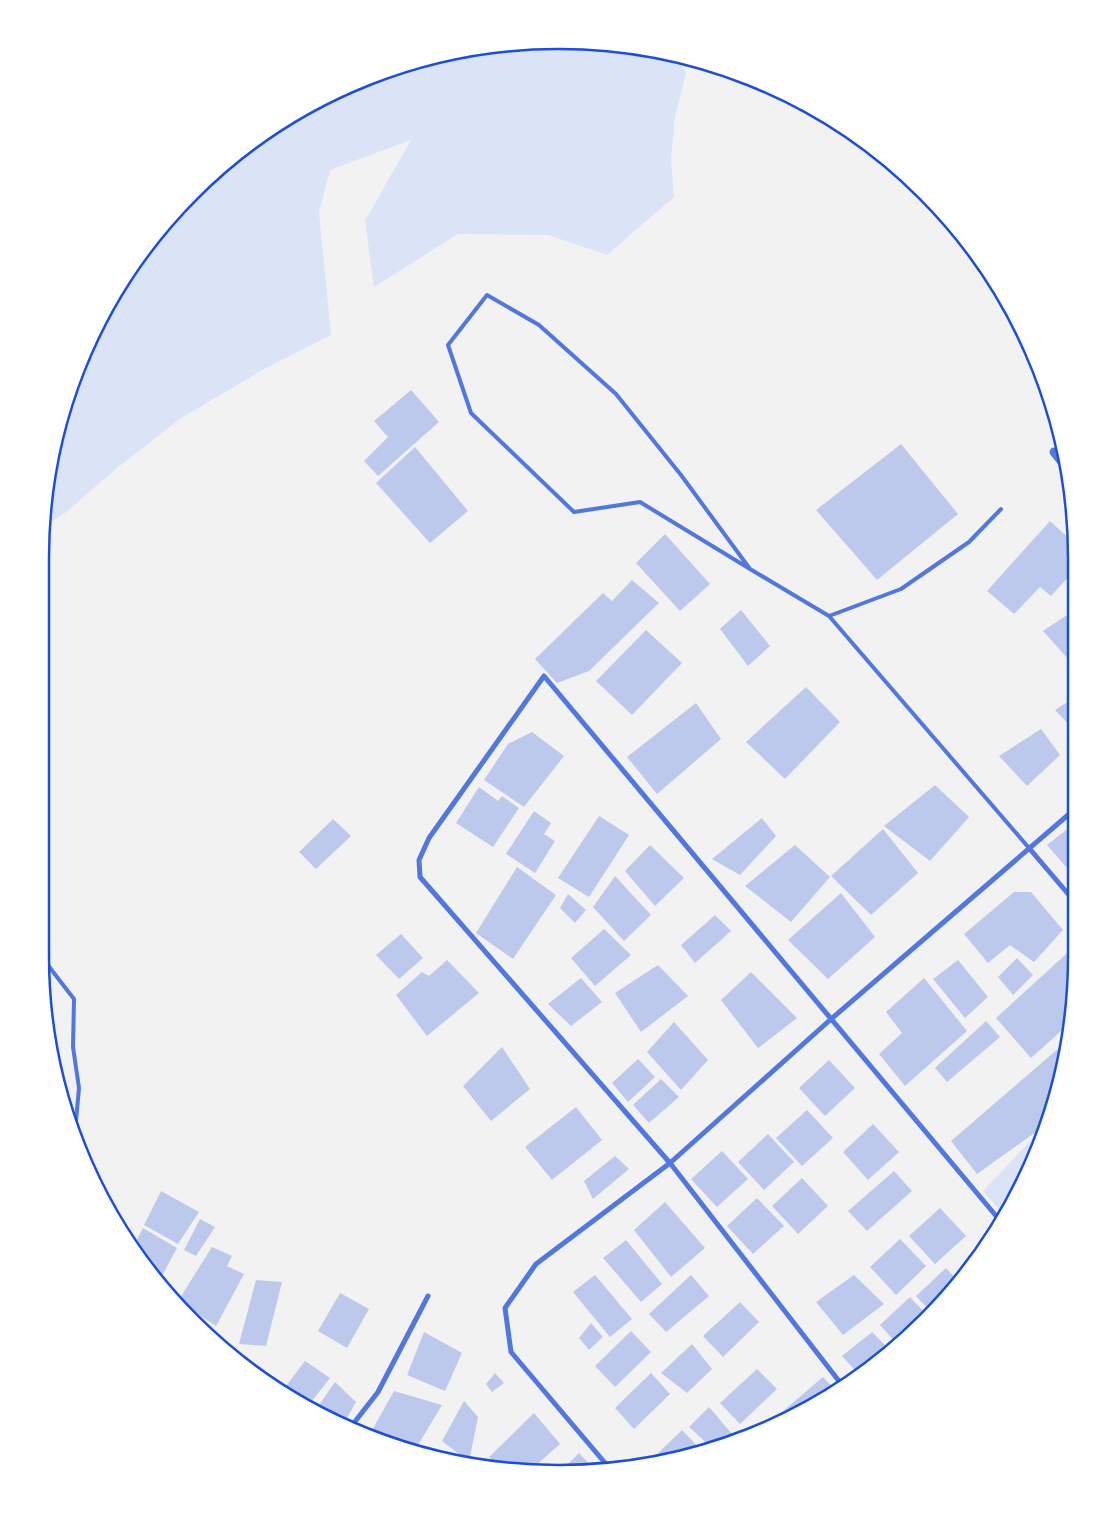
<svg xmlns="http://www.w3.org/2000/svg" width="1117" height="1514" font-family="Inter,sans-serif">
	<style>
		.green { fill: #dbe4f7 }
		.building { fill: #bdc9ec }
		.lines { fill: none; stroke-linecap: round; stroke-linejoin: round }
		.service { stroke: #5277de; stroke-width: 4 }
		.minor { stroke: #5277de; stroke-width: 5 }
		.tertiary { stroke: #5277de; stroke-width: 9 }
		.rim { fill: none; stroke: #1d4ed8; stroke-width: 2.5 }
	</style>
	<rect width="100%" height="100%" fill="#f2f2f2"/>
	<path class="green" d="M 525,41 L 626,44 L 675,56 L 686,73 L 675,117 L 671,157 L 674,197 L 607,255 L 548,235 L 458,234 L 374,287 L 365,221 L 411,140 L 330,170 L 319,212 L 331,335 L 266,368 L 181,418 L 117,468 L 65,513 L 41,528 L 58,425 L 80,360 L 128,270 L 192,192 L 243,147 L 329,93 L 425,58 Z
		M 1034,1137 L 1038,1141 L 1006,1217 L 983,1191 Z"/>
	<path class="building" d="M 411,390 L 439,422 L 378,476 L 364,461 L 388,437 L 374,421 Z
		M 901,444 L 958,514 L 877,580 L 816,510 Z
		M 415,447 L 468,511 L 430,543 L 376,483 Z
		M 1050,521 L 1073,542 L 1073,572 L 1051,596 L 1040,587 L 1014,614 L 987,591 Z
		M 665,534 L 710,584 L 680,611 L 636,563 Z
		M 632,580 L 659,603 L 589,671 L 557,683 L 535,659 L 603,593 L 612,601 Z
		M 741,610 L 770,646 L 748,666 L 720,629 Z
		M 1073,611 L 1074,658 L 1070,661 L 1043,631 Z
		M 646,630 L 682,663 L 632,715 L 596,681 Z
		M 806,687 L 840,722 L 785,779 L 746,742 Z
		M 1074,698 L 1074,730 L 1055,710 Z
		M 696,703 L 721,739 L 657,794 L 627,757 Z
		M 1041,729 L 1060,755 L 1027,786 L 999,756 Z
		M 532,732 L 564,756 L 524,807 L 484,780 L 508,744 Z
		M 935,785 L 969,817 L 930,861 L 884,826 Z
		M 479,787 L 498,801 L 502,796 L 519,808 L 493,847 L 456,823 Z
		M 534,811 L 551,823 L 544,834 L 555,841 L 535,873 L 506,854 Z
		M 599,816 L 629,835 L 589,897 L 558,878 Z
		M 762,818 L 776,836 L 740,875 L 712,859 Z
		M 333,819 L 351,836 L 316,869 L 299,852 Z
		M 1070,827 L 1075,833 L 1075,877 L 1047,845 Z
		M 883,829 L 918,873 L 871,915 L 831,876 Z
		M 650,845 L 684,878 L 655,906 L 625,871 Z
		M 795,845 L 830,877 L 791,922 L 745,886 Z
		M 517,867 L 556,895 L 513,959 L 476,933 Z
		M 615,876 L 651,915 L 624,941 L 593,907 Z
		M 1014,892 L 1031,892 L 1063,930 L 1034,962 L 1010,945 L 988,963 L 964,934 Z
		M 841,893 L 875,937 L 828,979 L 788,940 Z
		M 568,894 L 586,910 L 575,923 L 560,908 Z
		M 715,915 L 731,931 L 695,963 L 681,945 Z
		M 604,929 L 631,955 L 595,986 L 571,958 Z
		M 401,934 L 423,958 L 399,979 L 376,955 Z
		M 1076,945 L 1076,979 L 1071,983 L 1076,990 L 1070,1023 L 1031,1058 L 996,1018 Z
		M 1017,958 L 1033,975 L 1013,995 L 998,977 Z
		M 447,960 L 479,993 L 427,1036 L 396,995 L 422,972 L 429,976 Z
		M 958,960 L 988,997 L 965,1018 L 933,979 Z
		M 658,965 L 688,996 L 641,1032 L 615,993 Z
		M 751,972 L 797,1018 L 758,1048 L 721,1000 Z
		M 581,978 L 602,1002 L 571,1026 L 548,1004 Z
		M 924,978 L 967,1031 L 905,1086 L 879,1054 L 902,1033 L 886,1012 Z
		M 986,1021 L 1000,1037 L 947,1082 L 935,1068 Z
		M 674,1022 L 708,1060 L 681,1090 L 647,1052 Z
		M 1067,1041 L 1059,1090 L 1040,1136 L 1036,1132 L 977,1174 L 951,1141 Z
		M 502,1047 L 530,1089 L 491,1121 L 463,1086 Z
		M 638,1059 L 655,1077 L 628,1102 L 612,1083 Z
		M 829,1060 L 855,1088 L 825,1116 L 799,1088 Z
		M 661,1079 L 679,1097 L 649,1123 L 633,1105 Z
		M 576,1107 L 602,1140 L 552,1180 L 525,1147 Z
		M 807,1110 L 833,1138 L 802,1166 L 776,1138 Z
		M 873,1124 L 899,1152 L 868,1180 L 843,1152 Z
		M 768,1134 L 794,1162 L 764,1190 L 738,1162 Z
		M 722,1151 L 748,1179 L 717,1207 L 691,1179 Z
		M 615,1156 L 629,1169 L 593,1199 L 584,1181 Z
		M 894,1171 L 912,1191 L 867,1231 L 848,1211 Z
		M 802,1178 L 828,1206 L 798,1234 L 772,1206 Z
		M 161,1191 L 199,1212 L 178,1244 L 144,1225 Z
		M 757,1198 L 784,1226 L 753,1254 L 727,1226 Z
		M 665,1202 L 705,1248 L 671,1277 L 634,1230 Z
		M 940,1208 L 966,1236 L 935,1264 L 909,1236 Z
		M 200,1219 L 215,1227 L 196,1256 L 184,1250 Z
		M 143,1228 L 177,1248 L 158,1283 L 147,1271 L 132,1249 Z
		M 900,1239 L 926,1266 L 896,1295 L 870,1267 Z
		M 626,1240 L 662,1284 L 641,1302 L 603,1258 Z
		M 212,1247 L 232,1256 L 227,1266 L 244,1274 L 216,1326 L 178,1301 Z
		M 946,1268 L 959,1282 L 948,1298 L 932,1313 L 916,1296 Z
		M 595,1275 L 632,1319 L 610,1337 L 573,1292 Z
		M 691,1275 L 709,1296 L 666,1332 L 649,1314 Z
		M 854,1275 L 884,1304 L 843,1335 L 816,1302 Z
		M 256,1280 L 282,1282 L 266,1346 L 239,1344 Z
		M 340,1293 L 369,1309 L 347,1348 L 318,1331 Z
		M 910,1297 L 928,1316 L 898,1345 L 880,1325 Z
		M 740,1302 L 759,1322 L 723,1357 L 703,1336 Z
		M 591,1323 L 603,1337 L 589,1350 L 579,1338 Z
		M 631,1331 L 651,1352 L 615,1387 L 595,1366 Z
		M 424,1332 L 462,1353 L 445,1391 L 407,1375 Z
		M 872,1332 L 890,1350 L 859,1375 L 842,1356 Z
		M 692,1344 L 712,1369 L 687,1393 L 661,1373 Z
		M 305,1361 L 330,1378 L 308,1406 L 283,1390 Z
		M 757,1369 L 777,1389 L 740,1424 L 720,1403 Z
		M 495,1373 L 504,1383 L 492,1392 L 486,1384 Z
		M 651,1373 L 670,1394 L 634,1429 L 615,1408 Z
		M 823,1377 L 835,1390 L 763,1431 L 762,1429 Z
		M 335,1382 L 356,1402 L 343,1425 L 329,1420 L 315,1411 Z
		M 394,1391 L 442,1405 L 415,1450 L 370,1434 Z
		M 464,1401 L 478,1417 L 469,1462 L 442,1441 Z
		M 709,1407 L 738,1441 L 713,1449 L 689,1427 Z
		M 534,1413 L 560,1444 L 532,1469 L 499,1467 L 489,1457 Z
		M 682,1430 L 702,1451 L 698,1454 L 647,1464 Z
		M 579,1453 L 597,1472 L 561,1471 Z"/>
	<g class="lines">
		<path class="service" d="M 750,569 L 640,502 L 574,512 L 471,413 L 448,345 L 487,295 L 539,325 L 616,394 L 681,475 L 750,569 L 829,616 L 1029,848
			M 829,616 L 901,589 L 969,542 L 1001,509
			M 40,955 L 74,999 L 73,1047 L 79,1088 L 75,1132"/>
		<path class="minor" d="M 1029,848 L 1075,902
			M 842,1385 L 670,1163 L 420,877 L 419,860 L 429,838 L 544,676 L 1002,1223
			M 350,1428 L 378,1392 L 428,1296
			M 611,1470 L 511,1352 L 505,1308 L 536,1264 L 670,1163 L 830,1020 L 1075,809"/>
		<path class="tertiary" d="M 1054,452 L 1066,467"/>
	</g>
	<path d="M0 0H1117V1514H0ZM558 49H559A509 509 0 0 1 1068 558V956A509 509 0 0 1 559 1465H558A509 509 0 0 1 49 956V558A509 509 0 0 1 558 49Z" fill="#fff" fill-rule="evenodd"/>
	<path class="rim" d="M558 49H559A509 509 0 0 1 1068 558V956A509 509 0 0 1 559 1465H558A509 509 0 0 1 49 956V558A509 509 0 0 1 558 49Z"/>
</svg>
